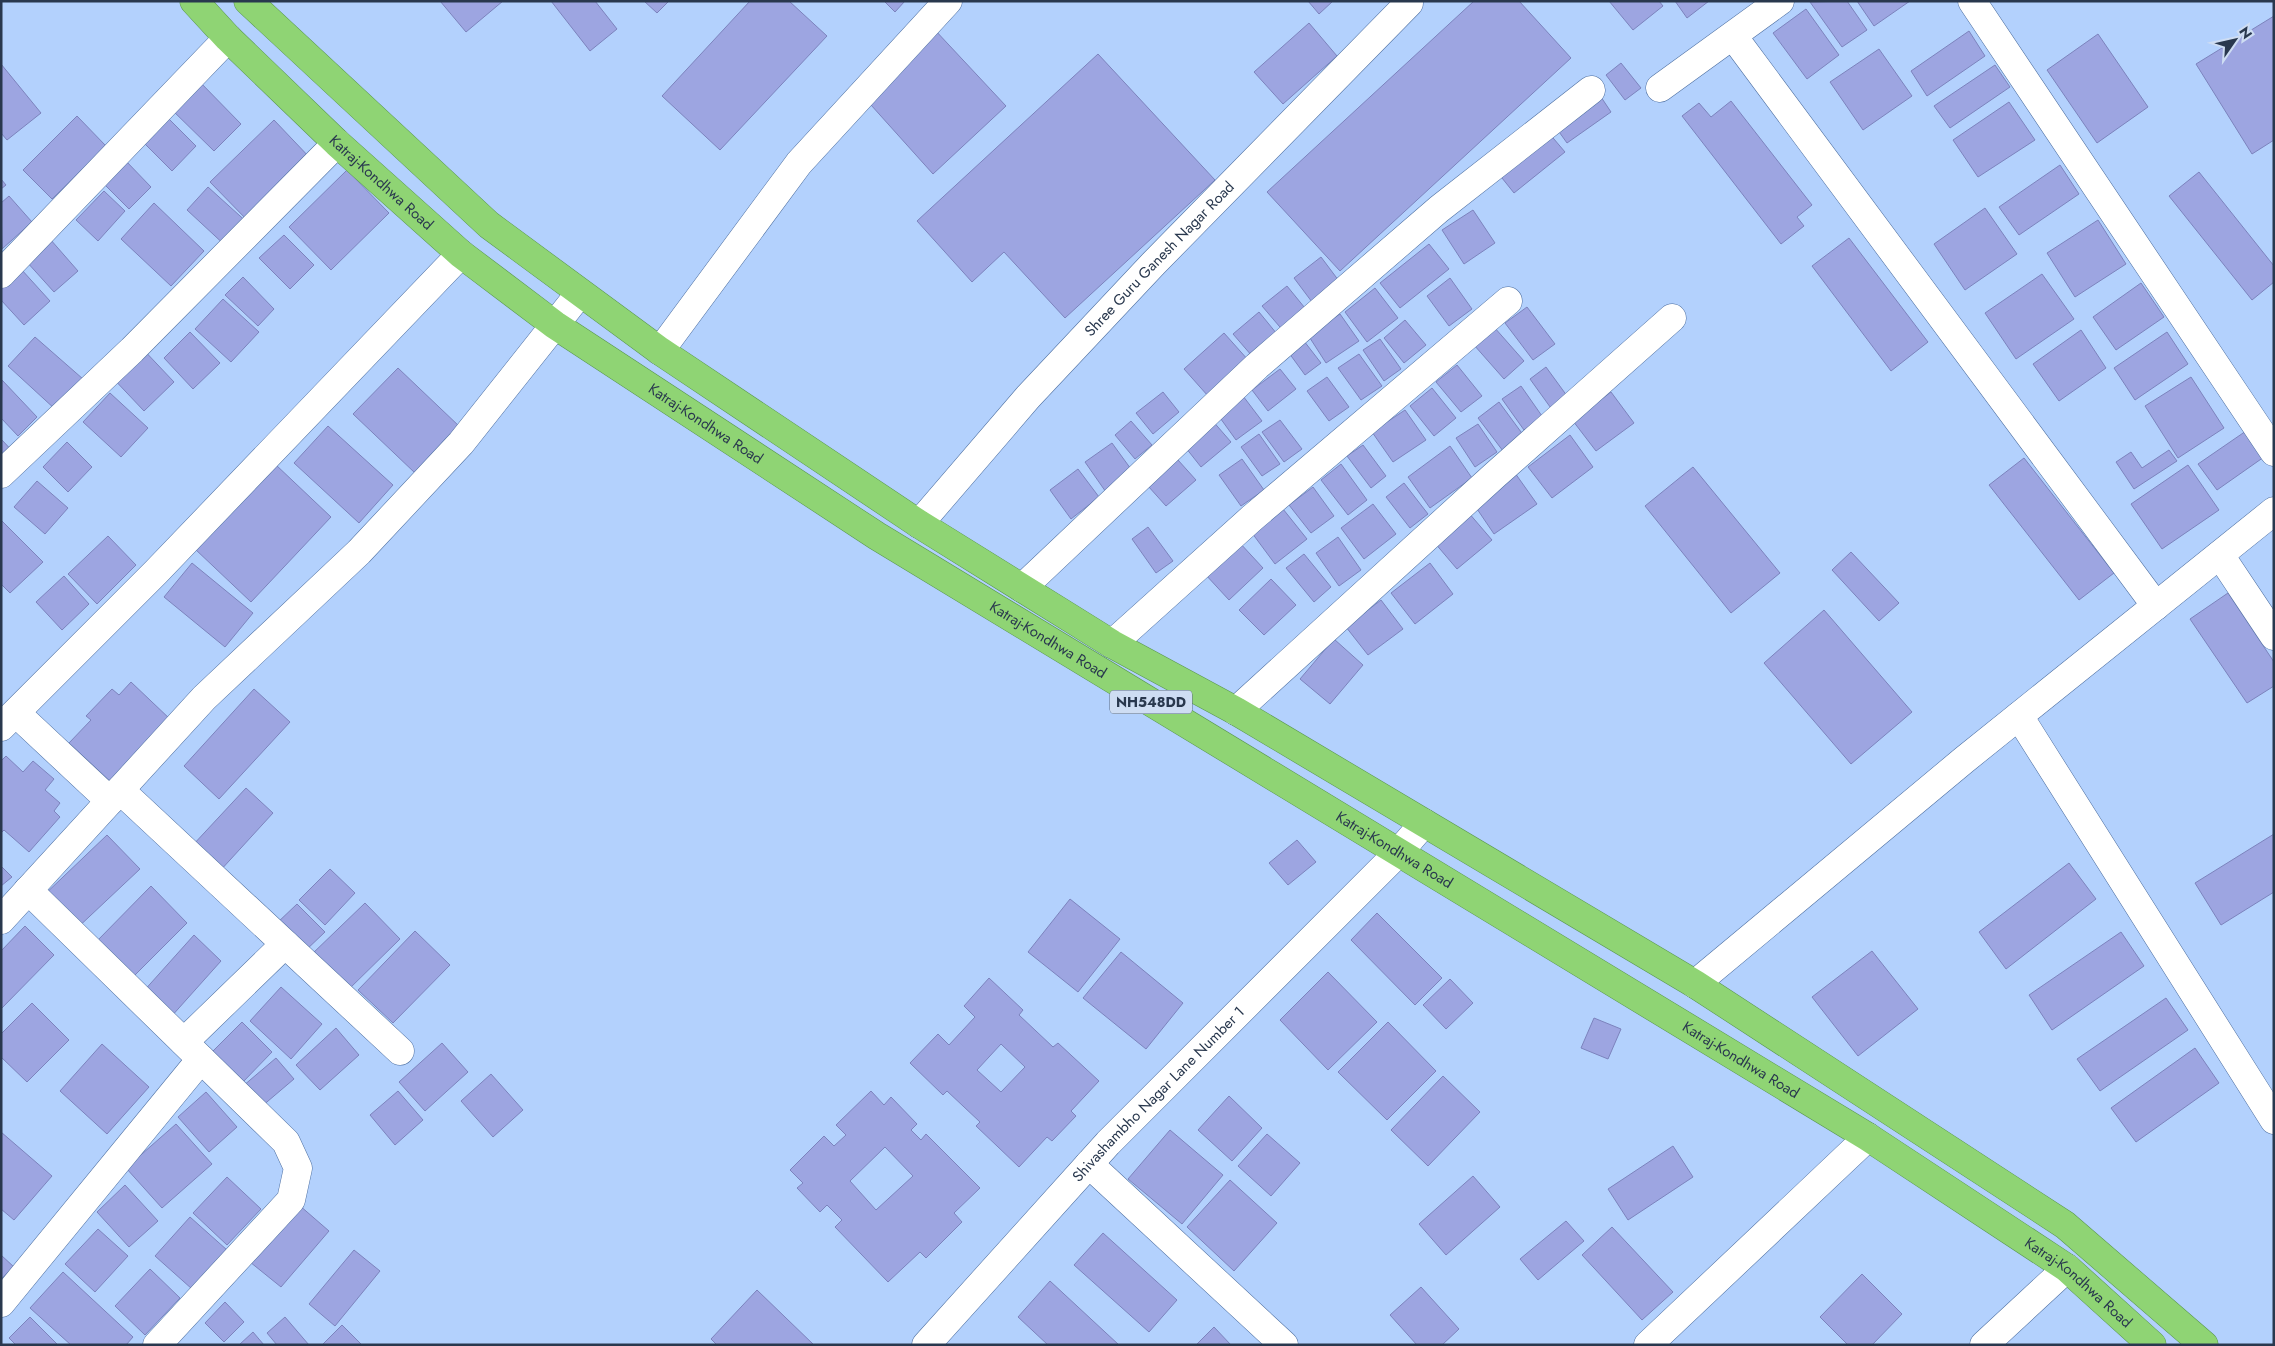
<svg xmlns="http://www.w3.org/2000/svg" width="2275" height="1346" font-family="Jost,sans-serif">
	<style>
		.building { fill: #9da5e1; stroke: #7c83bd; fill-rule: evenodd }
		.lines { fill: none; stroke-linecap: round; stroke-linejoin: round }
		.minor-casing { stroke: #4d6fa1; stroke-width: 29 }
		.trunk-casing { stroke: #599650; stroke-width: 29 }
		.minor { stroke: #fff; stroke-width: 28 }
		.trunk { stroke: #8fd474; stroke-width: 28 }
		.labels { text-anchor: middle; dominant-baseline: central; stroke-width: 5; stroke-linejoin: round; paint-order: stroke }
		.shield { fill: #ceddf3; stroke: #5a6a80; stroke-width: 1 }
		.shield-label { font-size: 14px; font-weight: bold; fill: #29384e }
		.street-label { font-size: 15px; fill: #29384e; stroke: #ceddf3 }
	</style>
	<rect width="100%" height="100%" fill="#b3d1fd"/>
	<path class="building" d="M 440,1 L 503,1 L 466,32 Z
		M 551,1 L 595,1 L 617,29 L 590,51 Z
		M 644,1 L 669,1 L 657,13 Z
		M 750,1 L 789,1 L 827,36 L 720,150 L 662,96 Z
		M 884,1 L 905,1 L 895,12 Z
		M 1308,1 L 1333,1 L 1319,14 Z
		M 1474,1 L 1519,1 L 1571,58 L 1340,271 L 1267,192 Z
		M 1609,1 L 1659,1 L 1663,6 L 1633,30 Z
		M 1675,1 L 1709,1 L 1687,18 Z
		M 1847,1 L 1867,30 L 1842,47 L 1810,2 Z
		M 1857,1 L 1910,1 L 1874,26 Z
		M 1806,9 L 1839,55 L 1807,79 L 1773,33 Z
		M 2274,16 L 2274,140 L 2252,154 L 2196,64 Z
		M 1309,23 L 1337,56 L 1283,104 L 1254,72 Z
		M 934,29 L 1006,106 L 933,174 L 862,95 Z
		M 1969,31 L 1985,56 L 1927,96 L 1911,71 Z
		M 2098,34 L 2148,107 L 2097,143 L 2047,70 Z
		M 1879,49 L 1912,96 L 1863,130 L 1830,82 Z
		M 1098,54 L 1215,180 L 1065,318 L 1004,252 L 972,282 L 917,221 Z
		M 1621,63 L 1641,88 L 1625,100 L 1606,75 Z
		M 1,64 L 41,113 L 7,140 L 1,133 Z
		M 1995,65 L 2010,87 L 1950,128 L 1934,106 Z
		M 197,79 L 241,124 L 214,151 L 169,107 Z
		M 1597,91 L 1611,112 L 1567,143 L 1552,122 Z
		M 1731,101 L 1812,205 L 1797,217 L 1804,226 L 1781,244 L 1682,116 L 1699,103 L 1711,117 Z
		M 2009,102 L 2035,140 L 1978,177 L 1953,140 Z
		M 77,116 L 106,146 L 52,199 L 23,170 Z
		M 166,116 L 196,146 L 172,171 L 142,141 Z
		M 274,120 L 312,160 L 249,222 L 210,182 Z
		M 1548,132 L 1565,152 L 1514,193 L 1498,173 Z
		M 125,160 L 151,187 L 129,209 L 102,182 Z
		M 2060,165 L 2079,194 L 2019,235 L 1999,207 Z
		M 347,170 L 389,213 L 331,270 L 289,227 Z
		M 2199,172 L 2274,266 L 2274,282 L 2252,300 L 2169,196 Z
		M 1,179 L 6,185 L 1,189 Z
		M 208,187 L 250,225 L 228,248 L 187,210 Z
		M 104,191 L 125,211 L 98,241 L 76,220 Z
		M 9,196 L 32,222 L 2,249 L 1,203 Z
		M 154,203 L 204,251 L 171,286 L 121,239 Z
		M 1985,208 L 2017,254 L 1965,290 L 1934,244 Z
		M 1473,210 L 1495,243 L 1464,264 L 1442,230 Z
		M 2098,220 L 2126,264 L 2075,297 L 2047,253 Z
		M 284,235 L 314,265 L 290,289 L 259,258 Z
		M 1849,238 L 1928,342 L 1891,371 L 1812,266 Z
		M 50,239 L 78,271 L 54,292 L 26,261 Z
		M 1429,244 L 1449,269 L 1400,308 L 1380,283 Z
		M 1321,257 L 1342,285 L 1315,306 L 1294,278 Z
		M 21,269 L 50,301 L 24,325 L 1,300 L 1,287 Z
		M 2042,274 L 2074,319 L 2016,359 L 1985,313 Z
		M 243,277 L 274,309 L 258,326 L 225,295 Z
		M 1450,278 L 1472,309 L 1449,326 L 1427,296 Z
		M 2141,283 L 2164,317 L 2116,350 L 2093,317 Z
		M 1287,286 L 1309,313 L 1285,333 L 1262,306 Z
		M 1375,288 L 1398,318 L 1367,342 L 1345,312 Z
		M 223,299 L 259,332 L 231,362 L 195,329 Z
		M 1527,307 L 1555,344 L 1533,360 L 1505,323 Z
		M 1259,312 L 1277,334 L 1252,356 L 1233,334 Z
		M 1340,314 L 1359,341 L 1326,363 L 1308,335 Z
		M 1405,320 L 1426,345 L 1404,363 L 1384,338 Z
		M 1494,327 L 1524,361 L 1504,379 L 1474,345 Z
		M 2081,330 L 2106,368 L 2059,401 L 2033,364 Z
		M 190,332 L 220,363 L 193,389 L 164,358 Z
		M 2167,332 L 2188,364 L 2135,400 L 2114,368 Z
		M 1224,333 L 1249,361 L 1208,396 L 1184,369 Z
		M 35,337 L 83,379 L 56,410 L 8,366 Z
		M 1380,339 L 1401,369 L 1384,381 L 1363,350 Z
		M 1304,341 L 1321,363 L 1305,375 L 1289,353 Z
		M 139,345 L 174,382 L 144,411 L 109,374 Z
		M 1359,354 L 1382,386 L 1361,400 L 1338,368 Z
		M 1457,365 L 1482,396 L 1461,412 L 1436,382 Z
		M 1546,367 L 1570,400 L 1553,411 L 1530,379 Z
		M 398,368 L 460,427 L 415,473 L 353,414 Z
		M 1280,369 L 1296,389 L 1268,411 L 1252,390 Z
		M 1327,377 L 1349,407 L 1329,421 L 1307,391 Z
		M 2191,377 L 2224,428 L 2178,458 L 2145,406 Z
		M 2,380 L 37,417 L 18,436 L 1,418 Z
		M 1521,386 L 1542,416 L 1524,430 L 1502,399 Z
		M 1432,388 L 1456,418 L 1434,436 L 1410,406 Z
		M 1163,392 L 1179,412 L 1153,434 L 1136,413 Z
		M 1611,392 L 1634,423 L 1596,451 L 1573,421 Z
		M 110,393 L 148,428 L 121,457 L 83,422 Z
		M 1243,396 L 1262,421 L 1236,440 L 1218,415 Z
		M 1499,402 L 1524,436 L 1503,451 L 1478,418 Z
		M 1405,410 L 1426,440 L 1393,462 L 1372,432 Z
		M 1211,419 L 1231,442 L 1201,467 L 1182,443 Z
		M 1280,420 L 1302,449 L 1284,462 L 1262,432 Z
		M 1131,421 L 1152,445 L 1135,459 L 1115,435 Z
		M 1478,424 L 1497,452 L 1475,467 L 1456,438 Z
		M 328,426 L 393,485 L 359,523 L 294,463 Z
		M 2246,431 L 2264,457 L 2217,490 L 2198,464 Z
		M 1259,434 L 1280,464 L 1262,476 L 1241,447 Z
		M 1570,435 L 1593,467 L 1552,498 L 1528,467 Z
		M 1,439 L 18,457 L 1,472 Z
		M 67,442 L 92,467 L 68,492 L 43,467 Z
		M 1112,443 L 1136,476 L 1108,495 L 1085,462 Z
		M 1363,445 L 1386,476 L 1371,488 L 1347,456 Z
		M 1450,446 L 1472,478 L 1430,508 L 1408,477 Z
		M 2169,450 L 2177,461 L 2134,489 L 2116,462 L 2131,452 L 2142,468 Z
		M 2024,458 L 2114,573 L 2079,600 L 1989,485 Z
		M 1242,459 L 1264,490 L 1241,506 L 1219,475 Z
		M 1178,460 L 1196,480 L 1166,506 L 1148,486 Z
		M 275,464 L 331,517 L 251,602 L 195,549 Z
		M 1341,464 L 1367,500 L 1348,515 L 1321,480 Z
		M 2188,465 L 2219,510 L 2162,549 L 2131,504 Z
		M 1693,467 L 1780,573 L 1731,613 L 1645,506 Z
		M 1078,469 L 1099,497 L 1071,519 L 1050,490 Z
		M 1515,473 L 1537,504 L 1494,534 L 1473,503 Z
		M 37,481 L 68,508 L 45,534 L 14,507 Z
		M 1404,483 L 1428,514 L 1410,528 L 1386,497 Z
		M 1313,487 L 1334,516 L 1311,533 L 1289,505 Z
		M 1373,504 L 1396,534 L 1364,559 L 1341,528 Z
		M 1283,509 L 1307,539 L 1275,564 L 1252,533 Z
		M 1468,512 L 1492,540 L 1457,569 L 1434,542 Z
		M 1,520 L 43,562 L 10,593 L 1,584 Z
		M 1148,527 L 1173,561 L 1156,573 L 1132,539 Z
		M 108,536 L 136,565 L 97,604 L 68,574 Z
		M 1338,537 L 1361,570 L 1339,586 L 1316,553 Z
		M 1239,542 L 1263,568 L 1229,600 L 1205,574 Z
		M 1851,552 L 1899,603 L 1879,621 L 1832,570 Z
		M 1304,554 L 1331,587 L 1314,602 L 1286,568 Z
		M 192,563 L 253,613 L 225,647 L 164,597 Z
		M 1430,563 L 1453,594 L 1415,624 L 1391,593 Z
		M 64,576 L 89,604 L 62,630 L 36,602 Z
		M 1271,579 L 1296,605 L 1264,635 L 1239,610 Z
		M 2228,593 L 2274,662 L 2274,686 L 2247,703 L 2190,619 Z
		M 1381,600 L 1403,629 L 1368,655 L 1346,627 Z
		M 1824,610 L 1912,712 L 1851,764 L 1764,663 Z
		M 1334,639 L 1363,665 L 1330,704 L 1300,679 Z
		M 131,682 L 171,720 L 112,783 L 69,743 L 91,720 L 86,716 L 112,689 L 119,695 Z
		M 254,689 L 290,722 L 219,799 L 184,766 Z
		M 6,756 L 23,772 L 33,761 L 54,779 L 45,790 L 60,803 L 54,811 L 60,817 L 29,852 L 4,830 L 1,833 L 1,761 Z
		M 246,788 L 273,813 L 219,872 L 192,846 Z
		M 2274,834 L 2274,892 L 2221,925 L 2195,883 Z
		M 107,835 L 140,869 L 73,932 L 41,898 Z
		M 1297,840 L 1316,862 L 1288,885 L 1269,863 Z
		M 2069,863 L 2096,899 L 2006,969 L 1979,932 Z
		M 1,866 L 12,877 L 1,886 Z
		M 330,869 L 355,893 L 325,925 L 299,900 Z
		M 151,886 L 187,923 L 133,977 L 97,941 Z
		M 1070,899 L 1120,939 L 1078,992 L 1028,952 Z
		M 365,903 L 400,939 L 347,991 L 311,955 Z
		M 297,904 L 325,932 L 304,952 L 276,924 Z
		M 1377,913 L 1442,978 L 1415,1005 L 1351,940 Z
		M 25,926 L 54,955 L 1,1009 L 1,951 Z
		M 415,931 L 450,965 L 393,1023 L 358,990 Z
		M 2121,932 L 2144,966 L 2052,1030 L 2029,995 Z
		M 194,935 L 221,961 L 170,1018 L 142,993 Z
		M 1872,951 L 1918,1009 L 1858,1056 L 1812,997 Z
		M 1121,952 L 1183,1003 L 1146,1049 L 1083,998 Z
		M 1328,972 L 1377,1022 L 1328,1070 L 1280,1020 Z
		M 989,978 L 1023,1010 L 1019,1015 L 1053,1047 L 1058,1043 L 1099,1081 L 1071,1111 L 1076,1116 L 1052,1141 L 1047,1137 L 1019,1167 L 976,1126 L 980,1122 L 947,1091 L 943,1095 L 910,1063 L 938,1034 L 949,1045 L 975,1017 L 964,1006 ZM 1001,1044 L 1025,1067 L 1001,1092 L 977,1070 Z
		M 1450,979 L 1473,1003 L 1446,1029 L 1423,1005 Z
		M 281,987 L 322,1024 L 291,1059 L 250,1021 Z
		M 2166,998 L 2188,1030 L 2100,1091 L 2077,1059 Z
		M 32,1003 L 69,1040 L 27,1082 L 1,1057 L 1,1034 Z
		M 1594,1018 L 1621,1029 L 1608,1059 L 1581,1048 Z
		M 242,1022 L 272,1052 L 242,1083 L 212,1052 Z
		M 1388,1022 L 1436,1071 L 1387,1120 L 1338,1072 Z
		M 336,1028 L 359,1055 L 320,1090 L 296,1065 Z
		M 442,1043 L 468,1072 L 425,1111 L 399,1082 Z
		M 102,1044 L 149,1087 L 107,1134 L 60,1091 Z
		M 2195,1048 L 2219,1083 L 2136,1142 L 2111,1108 Z
		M 276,1058 L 294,1079 L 261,1107 L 243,1086 Z
		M 491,1074 L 523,1110 L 493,1137 L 461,1101 Z
		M 1443,1076 L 1480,1112 L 1428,1166 L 1391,1130 Z
		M 398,1091 L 423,1120 L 395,1145 L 370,1115 Z
		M 871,1091 L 884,1105 L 891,1097 L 917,1124 L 911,1130 L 921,1140 L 926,1134 L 980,1188 L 954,1213 L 962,1222 L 926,1258 L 920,1252 L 888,1282 L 835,1227 L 842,1220 L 827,1205 L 820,1212 L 797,1188 L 803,1183 L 790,1170 L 824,1136 L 834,1146 L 846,1135 L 836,1125 ZM 885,1147 L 913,1176 L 876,1210 L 850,1181 Z
		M 206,1092 L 237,1127 L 209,1152 L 178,1117 Z
		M 1229,1096 L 1262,1128 L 1232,1161 L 1198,1130 Z
		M 176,1124 L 212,1164 L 162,1208 L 126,1168 Z
		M 1170,1130 L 1223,1175 L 1182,1224 L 1128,1179 Z
		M 1,1132 L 52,1176 L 14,1220 L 1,1209 Z
		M 1267,1134 L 1300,1163 L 1271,1196 L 1238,1166 Z
		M 1673,1146 L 1693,1177 L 1628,1220 L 1608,1189 Z
		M 1473,1176 L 1500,1207 L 1446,1255 L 1419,1224 Z
		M 227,1177 L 261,1209 L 227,1245 L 193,1213 Z
		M 1230,1180 L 1277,1223 L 1234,1271 L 1187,1227 Z
		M 125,1185 L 158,1221 L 129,1247 L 97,1212 Z
		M 299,1205 L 329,1231 L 281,1287 L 250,1262 Z
		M 190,1217 L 227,1250 L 192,1289 L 155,1256 Z
		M 1566,1221 L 1584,1241 L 1538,1280 L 1520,1259 Z
		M 1612,1227 L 1673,1292 L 1642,1320 L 1582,1255 Z
		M 98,1229 L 128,1256 L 95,1292 L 65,1264 Z
		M 1103,1233 L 1177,1300 L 1149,1332 L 1074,1265 Z
		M 354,1250 L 380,1271 L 335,1326 L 309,1304 Z
		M 1,1255 L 14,1267 L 1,1279 Z
		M 150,1269 L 180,1298 L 145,1335 L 115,1306 Z
		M 63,1272 L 133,1337 L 126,1345 L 71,1345 L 30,1308 Z
		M 1862,1274 L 1902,1314 L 1872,1345 L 1848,1345 L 1820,1317 Z
		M 1050,1281 L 1119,1345 L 1048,1345 L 1018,1317 Z
		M 1421,1287 L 1459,1329 L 1442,1345 L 1417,1345 L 1390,1315 Z
		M 757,1290 L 814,1345 L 717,1345 L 711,1339 Z
		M 225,1302 L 244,1322 L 224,1342 L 205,1323 Z
		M 30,1317 L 58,1345 L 16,1345 L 9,1338 Z
		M 285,1317 L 309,1345 L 277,1345 L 267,1333 Z
		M 342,1325 L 362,1345 L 322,1345 Z
		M 1214,1327 L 1231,1345 L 1196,1345 Z
		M 253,1332 L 264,1345 L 239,1345 Z"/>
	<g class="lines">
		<defs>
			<g id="minor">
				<path d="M 1972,1 L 2274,452"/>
				<path d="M 1733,36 L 2156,606"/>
				<path d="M 1660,88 L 1780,1"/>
				<path d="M 1,274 L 228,38"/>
				<path d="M 660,351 L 799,163 L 948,1"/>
				<path d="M 1,474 L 132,350 L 337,143"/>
				<path id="s1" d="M 919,524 L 1028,397 L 1153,264 L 1409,3"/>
				<path d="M 2220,555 L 2274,636"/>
				<path d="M 1022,588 L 1257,366 L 1439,209 L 1591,90"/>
				<path d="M 1112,644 L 1252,518 L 1508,301"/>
				<path d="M 1236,711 L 1495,475 L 1672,318"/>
				<path d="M 16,713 L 110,801"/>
				<path d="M 2019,716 L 2274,1120"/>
				<path d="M 1,727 L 156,572 L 461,254"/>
				<path d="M 120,790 L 400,1051"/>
				<path d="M 28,890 L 286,1142 L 298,1168 L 291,1200 L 157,1345"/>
				<path d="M 1,920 L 204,698 L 359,552 L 461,443 L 580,293"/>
				<path d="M 1695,984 L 1964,760 L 2274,511"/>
				<path d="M 184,1042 L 285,944"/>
				<path d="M 1089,1164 L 1284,1345"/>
				<path d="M 1,1303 L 201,1059"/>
				<path id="s2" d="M 926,1345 L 1108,1143 L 1399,852 L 1424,823"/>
				<path d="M 1648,1345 L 1868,1137"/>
				<path d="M 1984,1345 L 2067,1268"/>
			</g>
			<g id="trunk">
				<path id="s3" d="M 194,1 L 228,38 L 337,143 L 461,254 L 555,325 L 877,536 L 1868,1137 L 2067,1268 L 2152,1345"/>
				<path d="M 248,1 L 489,225 L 660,351 L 919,524 L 1112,644 L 1236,711 L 1695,984 L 2065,1225 L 2204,1345"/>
			</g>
		</defs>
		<use href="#minor" class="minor-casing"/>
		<use href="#trunk" class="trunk-casing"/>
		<use href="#minor" class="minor"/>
		<use href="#trunk" class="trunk"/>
	</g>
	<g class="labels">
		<rect class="shield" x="1110" y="690.5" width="82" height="23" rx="4"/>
		<g class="shield-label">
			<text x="1151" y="702">NH548DD</text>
		</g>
		<g class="street-label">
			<text stroke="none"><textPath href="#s3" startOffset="261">Katraj-Kondhwa Road</textPath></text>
			<text stroke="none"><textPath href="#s1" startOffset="358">Shree Guru Ganesh Nagar Road</textPath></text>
			<text stroke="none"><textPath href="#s3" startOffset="666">Katraj-Kondhwa Road</textPath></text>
			<text stroke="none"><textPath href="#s3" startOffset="1071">Katraj-Kondhwa Road</textPath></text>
			<text stroke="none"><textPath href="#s3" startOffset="1476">Katraj-Kondhwa Road</textPath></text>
			<text stroke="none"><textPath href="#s3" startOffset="1881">Katraj-Kondhwa Road</textPath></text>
			<text stroke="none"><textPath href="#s2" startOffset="342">Shivashambho Nagar Lane Number 1</textPath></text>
			<text stroke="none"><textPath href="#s3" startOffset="2286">Katraj-Kondhwa Road</textPath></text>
		</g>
	</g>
	<rect width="2275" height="1346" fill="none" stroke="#29384e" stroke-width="5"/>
	<g transform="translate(2235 40) rotate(56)" stroke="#ceddf3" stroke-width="4" paint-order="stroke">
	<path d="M0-4L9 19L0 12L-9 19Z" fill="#29384e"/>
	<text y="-8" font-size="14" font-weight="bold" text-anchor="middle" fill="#29384e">N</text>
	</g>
</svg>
